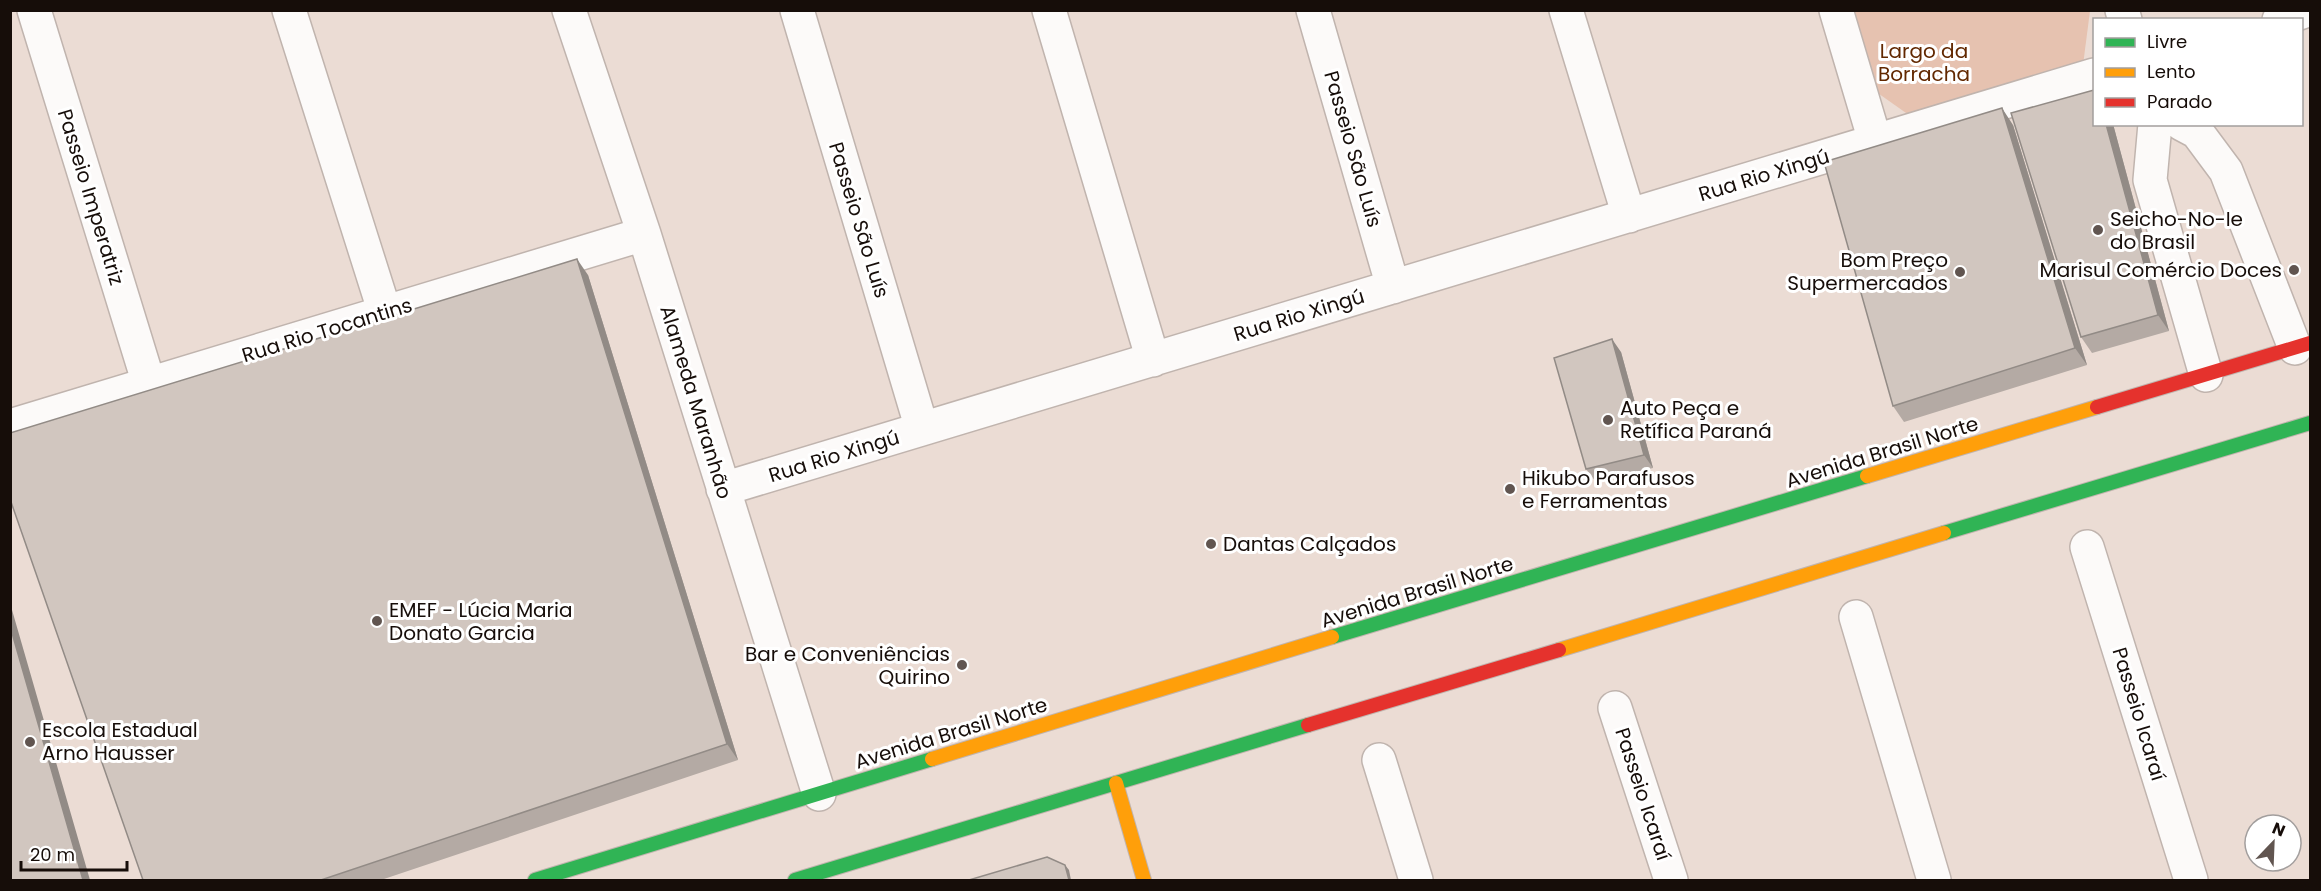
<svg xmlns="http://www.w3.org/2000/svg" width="2321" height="891" font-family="Poppins,sans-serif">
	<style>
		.green { fill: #e6c2b0 }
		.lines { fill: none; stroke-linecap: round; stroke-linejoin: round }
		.street-casing { stroke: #c0b4ae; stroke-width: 36 }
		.fast-casing { stroke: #c0b4ae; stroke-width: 16 }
		.slow-casing { stroke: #c0b4ae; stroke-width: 16 }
		.jam-casing { stroke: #c0b4ae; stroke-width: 16 }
		.street { stroke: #fcfaf9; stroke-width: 33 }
		.fast { stroke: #30b455; stroke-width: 14 }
		.slow { stroke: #ff9f0a; stroke-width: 14 }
		.jam { stroke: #e5322d; stroke-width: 14 }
		.wall { fill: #b4aaa4 }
		.shaded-wall { fill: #928b86 }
		.building { fill: #d1c6bf; stroke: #928b86; stroke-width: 1.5 }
		.poi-dot { fill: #615550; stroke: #fff; stroke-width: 2 }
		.labels { text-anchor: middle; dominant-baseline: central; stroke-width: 6; stroke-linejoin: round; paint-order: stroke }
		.park-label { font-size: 20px; fill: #622800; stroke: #fff }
		.street-label { font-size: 20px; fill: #160d09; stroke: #fff }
		.poi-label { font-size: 20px; fill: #160d09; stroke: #fff; text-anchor: start }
	</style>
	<rect width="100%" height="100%" fill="#ebdcd4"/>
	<path class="green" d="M 1845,11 L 2090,11 L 2083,65 L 1916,120 L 1865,84 Z"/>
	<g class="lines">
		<defs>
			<path id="street" d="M 34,10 L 149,384
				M 289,10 L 385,313
				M 569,10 L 644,234 L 819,794
				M 797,10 L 922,429
				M 1049,10 L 1153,360
				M 1313,10 L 1393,287
				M 1566,10 L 1629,216
				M 1836,10 L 1875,141
				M 2122,10 L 2125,20
				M 2279,20 L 2308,10
				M 2155,124 L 2150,180 L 2206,375
				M 2182,124 L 2197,132 L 2226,171 L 2295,348
				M 10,426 L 644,234
				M 723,489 L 2094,75
				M 2087,547 L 2191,880
				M 1856,617 L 1934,880
				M 1615,708 L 1671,880
				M 1379,760 L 1416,880"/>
			<path id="fast" d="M 1944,533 L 2310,423
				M 1332,637 L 1867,476
				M 535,880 L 932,759
				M 795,880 L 1308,725"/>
			<path id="slow" d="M 1867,476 L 2097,407
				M 1559,650 L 1944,533
				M 932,759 L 1332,637
				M 1116,783 L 1144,880"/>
			<path id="jam" d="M 2097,407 L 2310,343
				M 1308,725 L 1559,650"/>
		</defs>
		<use href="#street" class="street-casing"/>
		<use href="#fast" class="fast-casing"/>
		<use href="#slow" class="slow-casing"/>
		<use href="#jam" class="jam-casing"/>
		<use href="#street" class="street"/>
		<use href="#fast" class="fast"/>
		<use href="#slow" class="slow"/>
		<use href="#jam" class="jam"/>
	</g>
	<path class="wall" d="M 2094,124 L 2113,124 L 2169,331 L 2092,353 L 2081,337 Z
		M 2013,125 L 2087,365 L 1904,422 L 1893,406 Z
		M 588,275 L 738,760 L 381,880 L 143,880 Z
		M 1621,352 L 1653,468 L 1596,482 L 1586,469 Z"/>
	<path class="shaded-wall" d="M 2002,108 L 2013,125 L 2087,365 L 2075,348 Z
		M 2106,124 L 2113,124 L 2169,331 L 2158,315 Z
		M 577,259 L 588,275 L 738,760 L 727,744 Z
		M 1612,339 L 1621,352 L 1653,468 L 1644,455 Z
		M 10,603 L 90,880 L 83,880 L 10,626 Z
		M 1065,865 L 1069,870 L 1071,880 L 1069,880 Z"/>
	<path class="building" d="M 2094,90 L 2094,124 L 2106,124 L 2158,315 L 2081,337 L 2011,113 Z
		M 2002,108 L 2075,348 L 1893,406 L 1824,162 Z
		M 577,259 L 727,744 L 321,880 L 143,880 L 10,499 L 10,433 Z
		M 1612,339 L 1644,455 L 1586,469 L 1554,358 Z
		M 10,626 L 83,880 L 10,880 Z
		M 1047,857 L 1065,865 L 1069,880 L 969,880 Z"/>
	<g class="poi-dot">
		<circle cx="2098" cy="230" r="6"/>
		<circle cx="2294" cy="270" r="6"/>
		<circle cx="1960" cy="272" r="6"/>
		<circle cx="1608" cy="420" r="6"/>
		<circle cx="1510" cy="489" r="6"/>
		<circle cx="1211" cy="544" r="6"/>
		<circle cx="377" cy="621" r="6"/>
		<circle cx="962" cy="665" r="6"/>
		<circle cx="30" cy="742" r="6"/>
	</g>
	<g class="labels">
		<g class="park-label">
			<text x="1924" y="51">Largo da<tspan x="1924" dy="23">Borracha</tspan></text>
		</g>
		<g class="street-label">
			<text transform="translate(1353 149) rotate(74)">Passeio São Luís</text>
			<text transform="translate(1764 175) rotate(-17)">Rua Rio Xingú</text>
			<text transform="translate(91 197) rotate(73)">Passeio Imperatriz</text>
			<text transform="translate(859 220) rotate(73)">Passeio São Luís</text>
			<text transform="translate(1299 315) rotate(-17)">Rua Rio Xingú</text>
			<text transform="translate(327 330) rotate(-17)">Rua Rio Tocantins</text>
			<text transform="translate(696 402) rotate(73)">Alameda Maranhão</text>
			<text transform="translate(1882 452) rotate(-17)">Avenida Brasil Norte</text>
			<text transform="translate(834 456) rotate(-17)">Rua Rio Xingú</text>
			<text transform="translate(1417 592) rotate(-17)">Avenida Brasil Norte</text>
			<text transform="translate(2139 714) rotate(73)">Passeio Icaraí</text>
			<text transform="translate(951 733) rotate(-17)">Avenida Brasil Norte</text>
			<text transform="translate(1643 794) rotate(72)">Passeio Icaraí</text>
		</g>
		<g class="poi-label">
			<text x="2110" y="219">Seicho-No-Ie<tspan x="2110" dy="23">do Brasil</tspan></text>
			<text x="1948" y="260" text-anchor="end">Bom Preço<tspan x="1948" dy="23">Supermercados</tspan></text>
			<text x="2282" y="270" text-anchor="end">Marisul Comércio Doces</text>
			<text x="1620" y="408">Auto Peça e<tspan x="1620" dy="23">Retífica Paraná</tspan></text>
			<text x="1522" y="478">Hikubo Parafusos<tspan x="1522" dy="23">e Ferramentas</tspan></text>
			<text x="1223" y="544">Dantas Calçados</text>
			<text x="389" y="610">EMEF - Lúcia Maria<tspan x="389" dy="23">Donato Garcia</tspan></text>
			<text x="950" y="654" text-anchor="end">Bar e Conveniências<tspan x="950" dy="23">Quirino</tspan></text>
			<text x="42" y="730">Escola Estadual<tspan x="42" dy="23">Arno Hausser</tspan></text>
		</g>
	</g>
	<rect width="2321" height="891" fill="none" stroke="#160d09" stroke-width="24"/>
	<rect x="2093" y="18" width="210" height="108" fill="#ffffff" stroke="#a29e9d" stroke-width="1.5"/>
	<rect x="2105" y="38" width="30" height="9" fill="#30b455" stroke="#a29e9d" stroke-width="1.5"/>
	<text x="2147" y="48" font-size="18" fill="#160d09">Livre</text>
	<rect x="2105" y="68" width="30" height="9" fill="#ff9f0a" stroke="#a29e9d" stroke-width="1.5"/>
	<text x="2147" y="78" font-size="18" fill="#160d09">Lento</text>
	<rect x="2105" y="98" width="30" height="9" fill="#e5322d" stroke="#a29e9d" stroke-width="1.5"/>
	<text x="2147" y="108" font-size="18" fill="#160d09">Parado</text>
	<g transform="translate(2273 843) rotate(23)"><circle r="28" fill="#ffffff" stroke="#a29e9d" stroke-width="1.5"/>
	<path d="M0-4.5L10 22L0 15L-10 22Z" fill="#615550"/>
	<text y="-9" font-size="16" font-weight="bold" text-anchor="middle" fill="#160d09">N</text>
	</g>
	<path d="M21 861v9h106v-9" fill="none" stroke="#160d09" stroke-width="3"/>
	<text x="30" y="861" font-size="18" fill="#160d09" stroke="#ffffff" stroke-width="4.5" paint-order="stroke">20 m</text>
</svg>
